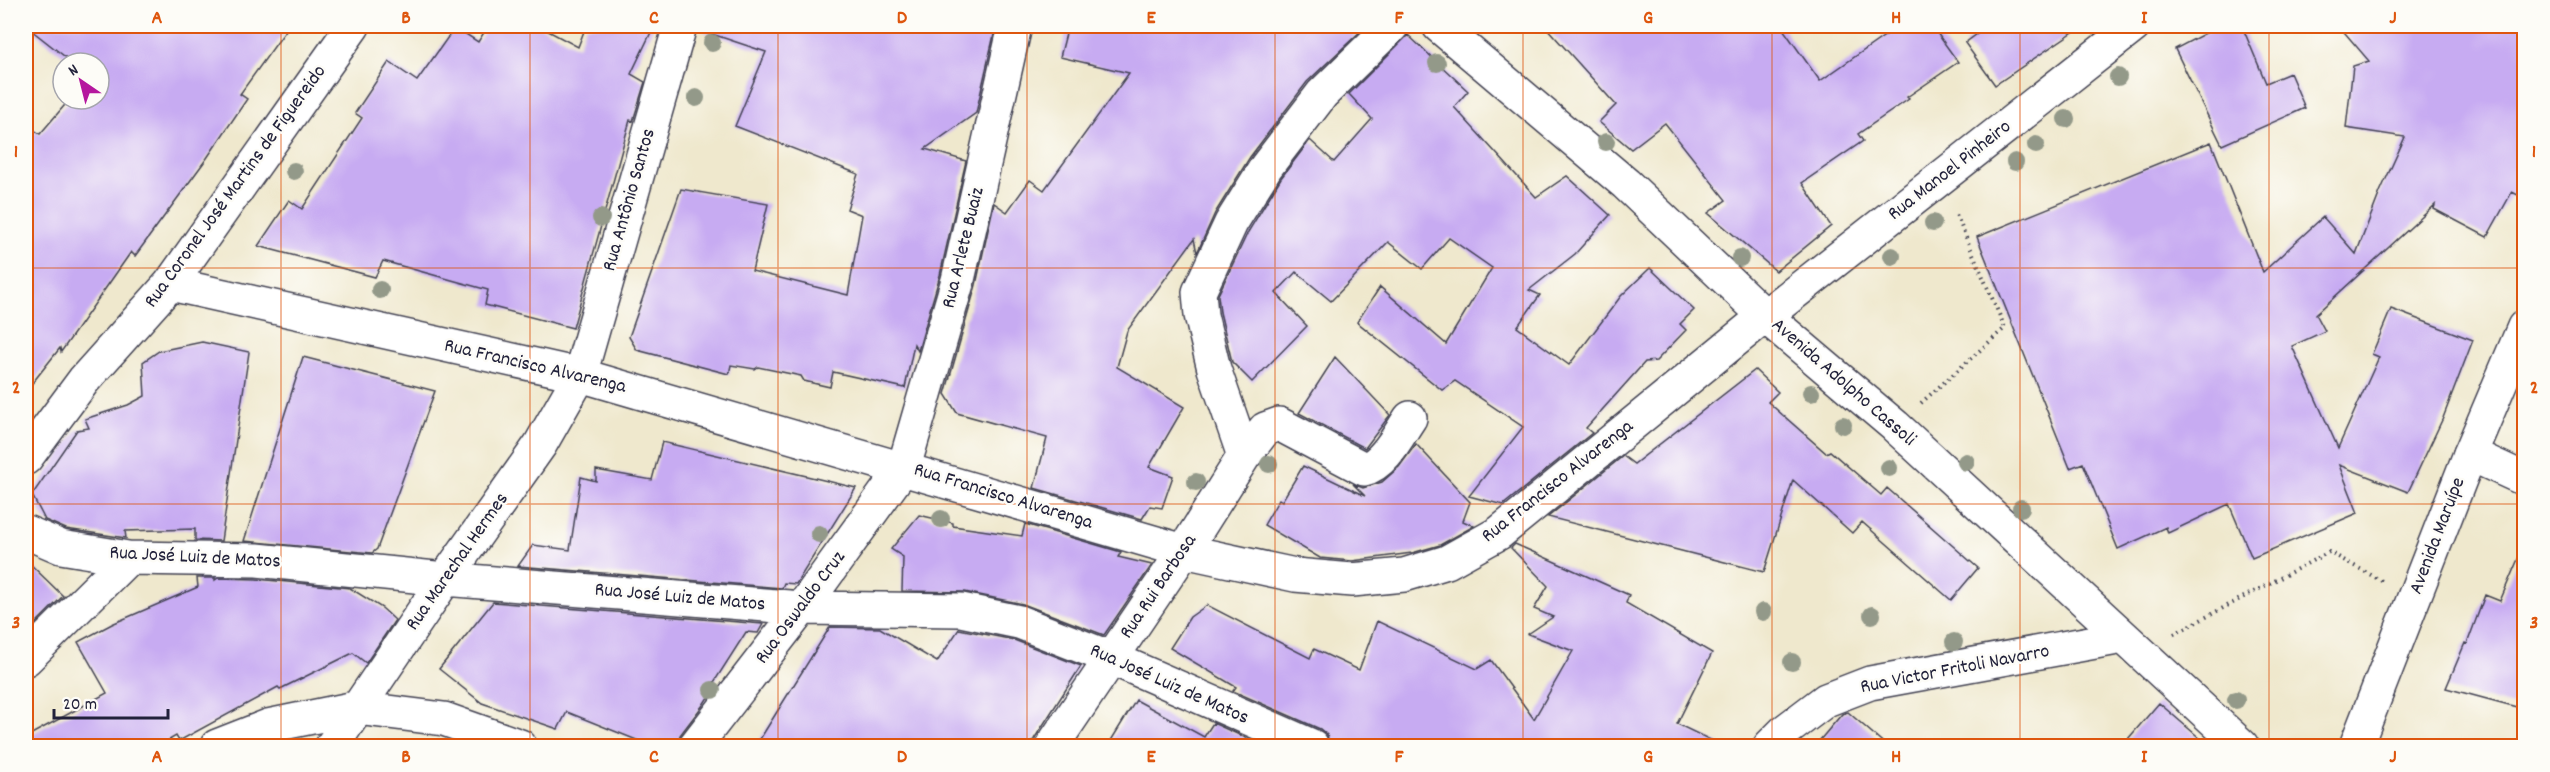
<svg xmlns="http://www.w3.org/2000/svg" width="2550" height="772" font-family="Dekko,sans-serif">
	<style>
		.building { fill: #c7abf2 }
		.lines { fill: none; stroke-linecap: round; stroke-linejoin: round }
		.minor-casing { stroke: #414051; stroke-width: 36 }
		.major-casing { stroke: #414051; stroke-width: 36 }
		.path { stroke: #414051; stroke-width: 4; stroke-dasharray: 1.5 4.5; stroke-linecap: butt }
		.minor { stroke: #fff; stroke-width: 33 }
		.major { stroke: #fff; stroke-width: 33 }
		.tree { fill: #939989 }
		.grid { fill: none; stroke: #de560e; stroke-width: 1.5; stroke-opacity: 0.55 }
		.labels { text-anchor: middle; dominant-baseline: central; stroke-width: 5; stroke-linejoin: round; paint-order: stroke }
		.street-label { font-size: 20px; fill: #22223b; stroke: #fdfcf7 }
		.neatline { fill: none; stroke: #de560e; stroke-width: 2 }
		.grid-label { font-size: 20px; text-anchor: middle; font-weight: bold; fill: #de560e }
	</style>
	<rect width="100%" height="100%" fill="#fdfcf7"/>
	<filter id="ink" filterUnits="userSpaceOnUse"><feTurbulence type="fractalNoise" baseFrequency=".0167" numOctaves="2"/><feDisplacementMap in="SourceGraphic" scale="12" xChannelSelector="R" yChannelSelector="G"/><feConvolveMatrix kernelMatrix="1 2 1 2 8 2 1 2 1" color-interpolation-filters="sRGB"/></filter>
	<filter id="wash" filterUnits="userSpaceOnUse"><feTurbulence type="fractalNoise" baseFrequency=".008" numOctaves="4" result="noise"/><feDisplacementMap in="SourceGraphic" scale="24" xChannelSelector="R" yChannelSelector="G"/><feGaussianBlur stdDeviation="1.35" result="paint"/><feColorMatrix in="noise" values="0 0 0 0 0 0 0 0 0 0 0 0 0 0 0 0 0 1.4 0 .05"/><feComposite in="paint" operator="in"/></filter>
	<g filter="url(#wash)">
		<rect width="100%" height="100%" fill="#efe8cd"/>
		<g id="blocks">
			<path class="building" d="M 26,26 L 289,26 L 240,94 L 247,99 L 207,158 L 135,256 L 131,252 L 61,352 L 60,348 L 26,391 L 26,125 L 40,134 L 70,99 L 99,99 L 99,66 L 101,63 L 73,63 Z
				M 488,26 L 539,26 L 578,47 L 586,26 L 654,26 L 631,74 L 645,82 L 633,121 L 630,120 L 573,328 L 485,305 L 488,290 L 383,261 L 375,277 L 258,246 L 289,200 L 302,209 L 362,118 L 355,113 L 389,62 L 417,81 L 455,27 L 478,42 Z
				M 704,26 L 996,26 L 976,113 L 925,149 L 966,161 L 940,275 L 918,351 L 914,344 L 905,388 L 833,372 L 830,387 L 804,381 L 801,376 L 758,367 L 755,369 L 731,365 L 729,374 L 637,350 L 629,337 L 681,189 L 768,204 L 752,271 L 848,295 L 862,215 L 847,209 L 858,174 L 735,126 L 766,52 L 703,31 Z
				M 1068,26 L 1366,26 L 1307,82 L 1250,157 L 1215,213 L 1197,253 L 1194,239 L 1127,331 L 1117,367 L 1184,407 L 1149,467 L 1173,476 L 1162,508 L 1150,506 L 1142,519 L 1034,488 L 1047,438 L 957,413 L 945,394 L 976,285 L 994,203 L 1007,212 L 1030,180 L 1044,190 L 1129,73 L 1060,57 Z
				M 1545,26 L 1781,26 L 1820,81 L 1899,26 L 1932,26 L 1958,62 L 1907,97 L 1909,99 L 1858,134 L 1863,141 L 1802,183 L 1831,226 L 1776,271 L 1708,213 L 1726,200 L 1665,123 L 1631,149 L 1599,122 L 1616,105 Z
				M 1988,26 L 2082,26 L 1995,85 L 1965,43 Z
				M 2219,26 L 2242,26 L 2266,83 L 2290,73 L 2305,108 L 2222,145 L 2175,49 Z
				M 2339,26 L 2524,26 L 2524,198 L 2512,192 L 2487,237 L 2434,209 L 2435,205 L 2316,314 L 2325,331 L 2292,346 L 2338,448 L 2379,357 L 2372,354 L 2391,309 L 2473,340 L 2443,418 L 2408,492 L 2339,465 L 2358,513 L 2252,558 L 2229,504 L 2168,533 L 2166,527 L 2118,549 L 2083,463 L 2070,468 L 1977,237 L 2211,142 L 2263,272 L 2323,217 L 2356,254 L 2380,192 L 2405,137 L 2346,128 L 2353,66 L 2369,61 Z
				M 1408,35 L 1468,91 L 1454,107 L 1536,197 L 1567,176 L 1610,215 L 1575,254 L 1529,290 L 1540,295 L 1517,327 L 1569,365 L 1621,296 L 1650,268 L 1694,310 L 1680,324 L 1686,330 L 1656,361 L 1645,362 L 1586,428 L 1592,433 L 1503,505 L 1469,496 L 1523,427 L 1455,381 L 1442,390 L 1357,322 L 1380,287 L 1446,344 L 1492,268 L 1449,238 L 1422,269 L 1388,242 L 1331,301 L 1296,272 L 1276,293 L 1307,326 L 1252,382 L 1232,362 L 1220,312 L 1218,295 L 1248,232 L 1281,178 L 1310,140 L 1334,162 L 1372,119 L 1349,94 Z
				M 202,342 L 249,352 L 221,541 L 195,540 L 195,529 L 125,531 L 126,538 L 66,529 L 45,520 L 32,495 L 77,430 L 89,428 L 85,419 L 128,405 L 145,396 L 143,362 L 159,351 Z
				M 303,357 L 435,391 L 377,549 L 372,553 L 244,541 Z
				M 1335,357 L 1390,415 L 1365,448 L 1299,413 Z
				M 1755,370 L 1778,392 L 1768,402 L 1826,453 L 1830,451 L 1881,495 L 1887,488 L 1978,568 L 1951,600 L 1862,522 L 1852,533 L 1793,480 L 1764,572 L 1548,517 L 1623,456 L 1634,464 Z
				M 662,442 L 815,478 L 856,488 L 796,584 L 784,583 L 782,588 L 518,566 L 533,545 L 570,550 L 581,477 L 596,481 L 596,470 L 652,480 Z
				M 1416,444 L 1470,502 L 1463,521 L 1474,526 L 1440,545 L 1412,553 L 1352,561 L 1320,558 L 1264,525 L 1279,499 L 1282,501 L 1303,466 L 1365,496 L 1353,484 L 1363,488 L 1382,482 L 1399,467 Z
				M 919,515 L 953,523 L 953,526 L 1022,536 L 1025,524 L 1121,552 L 1118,557 L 1152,565 L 1104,635 L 1023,604 L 965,592 L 902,591 L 903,557 L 891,549 Z
				M 1515,544 L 1629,595 L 1626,603 L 1712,653 L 1677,724 L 1725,747 L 1330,747 L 1327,735 L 1320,729 L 1233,691 L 1236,687 L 1170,648 L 1190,617 L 1207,605 L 1310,658 L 1314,649 L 1359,670 L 1377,621 L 1477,669 L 1491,660 L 1534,719 L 1573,651 L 1528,634 L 1553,617 L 1534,609 L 1548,586 L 1511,548 Z
				M 2524,545 L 2524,709 L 2446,688 L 2465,643 L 2467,644 L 2485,595 L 2500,601 Z
				M 26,560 L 63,596 L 26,633 Z
				M 197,578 L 215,578 L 215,580 L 218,578 L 256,579 L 350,588 L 382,608 L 395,620 L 366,663 L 353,653 L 280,689 L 278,687 L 179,741 L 176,736 L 157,747 L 26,747 L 26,737 L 107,693 L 78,642 L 112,624 L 198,587 Z
				M 493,602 L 763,624 L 758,633 L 746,632 L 707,693 L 710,694 L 703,705 L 680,735 L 677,747 L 654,747 L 567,712 L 558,729 L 482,703 L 439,669 Z
				M 830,627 L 880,628 L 937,662 L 959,629 L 1014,640 L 1081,666 L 1029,747 L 755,747 Z
				M 1136,700 L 1204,737 L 1213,723 L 1266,747 L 1107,747 Z
				M 2159,703 L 2210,747 L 2121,747 Z
				M 1848,712 L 1888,747 L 1814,747 L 1842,714 Z"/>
		</g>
	</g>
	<g filter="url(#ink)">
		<use href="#blocks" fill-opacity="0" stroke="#414051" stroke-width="1.5"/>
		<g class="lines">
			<defs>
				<path id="minor" d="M 1439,26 L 1626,184 L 1765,316 L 1895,426 L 2242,746
					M 170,284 L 580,375 L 1184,551 L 1295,575 L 1352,580 L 1404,575 L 1447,562 L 1499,533 L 1765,316 L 2134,26
					M 2470,454 L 2524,479
					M 1244,456 L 1214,369 L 1201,315 L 1199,292 L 1231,223 L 1266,167 L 1322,94 L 1392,26
					M 26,458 L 84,380 L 170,284 L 353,26
					M 26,532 L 61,547 L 128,558 L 257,560 L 445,579 L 802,608 L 961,610 L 1019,622 L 1111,658 L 1312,746
					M 26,659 L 128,558
					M 217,746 L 268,726 L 356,708 L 444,719 L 520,746
					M 332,746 L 445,579 L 540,445 L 580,375 L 680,26
					M 695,746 L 802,608 L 904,467 L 958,280 L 1015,26
					M 1052,746 L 1184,551 L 1244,456 L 1265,429 L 1279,424 L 1364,469 C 1384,465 1399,434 1410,418
					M 1770,746 L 1785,731 L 1826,700 L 1870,683 L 2123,637"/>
				<path id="major" d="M 2356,746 L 2470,454 L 2524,327"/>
			</defs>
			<use href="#minor" class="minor-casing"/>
			<use href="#major" class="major-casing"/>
			<path class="path" d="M 1921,403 L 2005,328 L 1955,212
				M 2174,634 L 2329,552 L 2382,581"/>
			<use href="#minor" class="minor"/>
			<use href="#major" class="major"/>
		</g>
		<g class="tree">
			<circle cx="712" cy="43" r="9"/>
			<circle cx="1437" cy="63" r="9"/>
			<circle cx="2118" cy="77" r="9"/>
			<circle cx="696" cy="98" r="9"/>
			<circle cx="2066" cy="119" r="9"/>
			<circle cx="1606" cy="142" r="9"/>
			<circle cx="2036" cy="145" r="9"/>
			<circle cx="2015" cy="162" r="9"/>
			<circle cx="294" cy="171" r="9"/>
			<circle cx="601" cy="218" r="9"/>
			<circle cx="1933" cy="223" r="9"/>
			<circle cx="1892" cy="256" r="9"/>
			<circle cx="1740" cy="258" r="9"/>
			<circle cx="380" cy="290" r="9"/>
			<circle cx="1811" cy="393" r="9"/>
			<circle cx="1843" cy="425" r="9"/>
			<circle cx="1966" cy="462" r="9"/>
			<circle cx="1269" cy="464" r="9"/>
			<circle cx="1889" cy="468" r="9"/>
			<circle cx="1196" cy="482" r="9"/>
			<circle cx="2021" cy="508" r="9"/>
			<circle cx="941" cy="519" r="9"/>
			<circle cx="819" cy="534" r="9"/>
			<circle cx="1763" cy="612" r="9"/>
			<circle cx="1872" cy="615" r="9"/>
			<circle cx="1954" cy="642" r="9"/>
			<circle cx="1792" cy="662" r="9"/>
			<circle cx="712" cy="690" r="9"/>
			<circle cx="2236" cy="700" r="9"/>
		</g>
	</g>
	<path class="grid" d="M 281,26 L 281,746M 530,26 L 530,746M 778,26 L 778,746M 1027,26 L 1027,746M 1275,26 L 1275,746M 1523,26 L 1523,746M 1772,26 L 1772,746M 2020,26 L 2020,746M 2269,26 L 2269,746M 26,268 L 2524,268M 26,504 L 2524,504"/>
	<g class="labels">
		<g class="street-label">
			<text transform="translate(1950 171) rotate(-38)">Rua Manoel Pinheiro</text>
			<text transform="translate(236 187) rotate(-54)">Rua Coronel José Martins de Figuereido</text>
			<text transform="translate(630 200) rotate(-74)">Rua Antônio Santos</text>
			<text transform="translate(964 248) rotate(-76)">Rua Arlete Buaiz</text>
			<text transform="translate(535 367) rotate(13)">Rua Francisco Alvarenga</text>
			<text transform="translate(1843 383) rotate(41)">Avenida Adolpho Cassoli</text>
			<text transform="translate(1558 482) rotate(-38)">Rua Francisco Alvarenga</text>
			<text transform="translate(1003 497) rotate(17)">Rua Francisco Alvarenga</text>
			<text transform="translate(2438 536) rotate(-69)">Avenida Maruípe</text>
			<text transform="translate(195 558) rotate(3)">Rua José Luiz de Matos</text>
			<text transform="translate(458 562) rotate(-55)">Rua Marechal Hermes</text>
			<text transform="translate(1159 587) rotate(-56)">Rua Rui Barbosa</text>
			<text transform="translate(680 598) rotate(5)">Rua José Luiz de Matos</text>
			<text transform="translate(801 608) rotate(-53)">Rua Oswaldo Cruz</text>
			<text transform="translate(1955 670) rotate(-11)">Rua Victor Fritoli Navarro</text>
			<text transform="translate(1169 685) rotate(24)">Rua José Luiz de Matos</text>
		</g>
	</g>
	<rect width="2550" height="772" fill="none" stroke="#fdfcf7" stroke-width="66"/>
	<g transform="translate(81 81) rotate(325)"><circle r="28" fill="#fdfcf7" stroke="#a5a5ac" stroke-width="1.5"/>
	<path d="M0-4.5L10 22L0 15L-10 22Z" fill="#b5179e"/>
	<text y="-9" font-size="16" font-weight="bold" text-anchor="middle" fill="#22223b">N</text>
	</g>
	<path d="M54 709v9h114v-9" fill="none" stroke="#22223b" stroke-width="3"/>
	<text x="63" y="709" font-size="18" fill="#22223b" stroke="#fdfcf7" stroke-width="4.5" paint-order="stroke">20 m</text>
	<rect x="33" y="33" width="2484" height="706" class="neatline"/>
	<g class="grid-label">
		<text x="157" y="23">A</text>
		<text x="406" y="23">B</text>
		<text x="654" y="23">C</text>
		<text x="902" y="23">D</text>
		<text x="1151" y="23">E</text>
		<text x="1399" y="23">F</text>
		<text x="1648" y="23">G</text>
		<text x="1896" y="23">H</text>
		<text x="2144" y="23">I</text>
		<text x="2393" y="23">J</text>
		<text x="16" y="157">1</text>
		<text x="2534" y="157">1</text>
		<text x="16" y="393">2</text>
		<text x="2534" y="393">2</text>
		<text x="16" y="628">3</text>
		<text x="2534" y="628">3</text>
		<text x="157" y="762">A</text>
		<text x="406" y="762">B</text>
		<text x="654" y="762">C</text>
		<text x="902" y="762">D</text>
		<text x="1151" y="762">E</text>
		<text x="1399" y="762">F</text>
		<text x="1648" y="762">G</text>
		<text x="1896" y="762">H</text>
		<text x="2144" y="762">I</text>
		<text x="2393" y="762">J</text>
	</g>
</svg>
